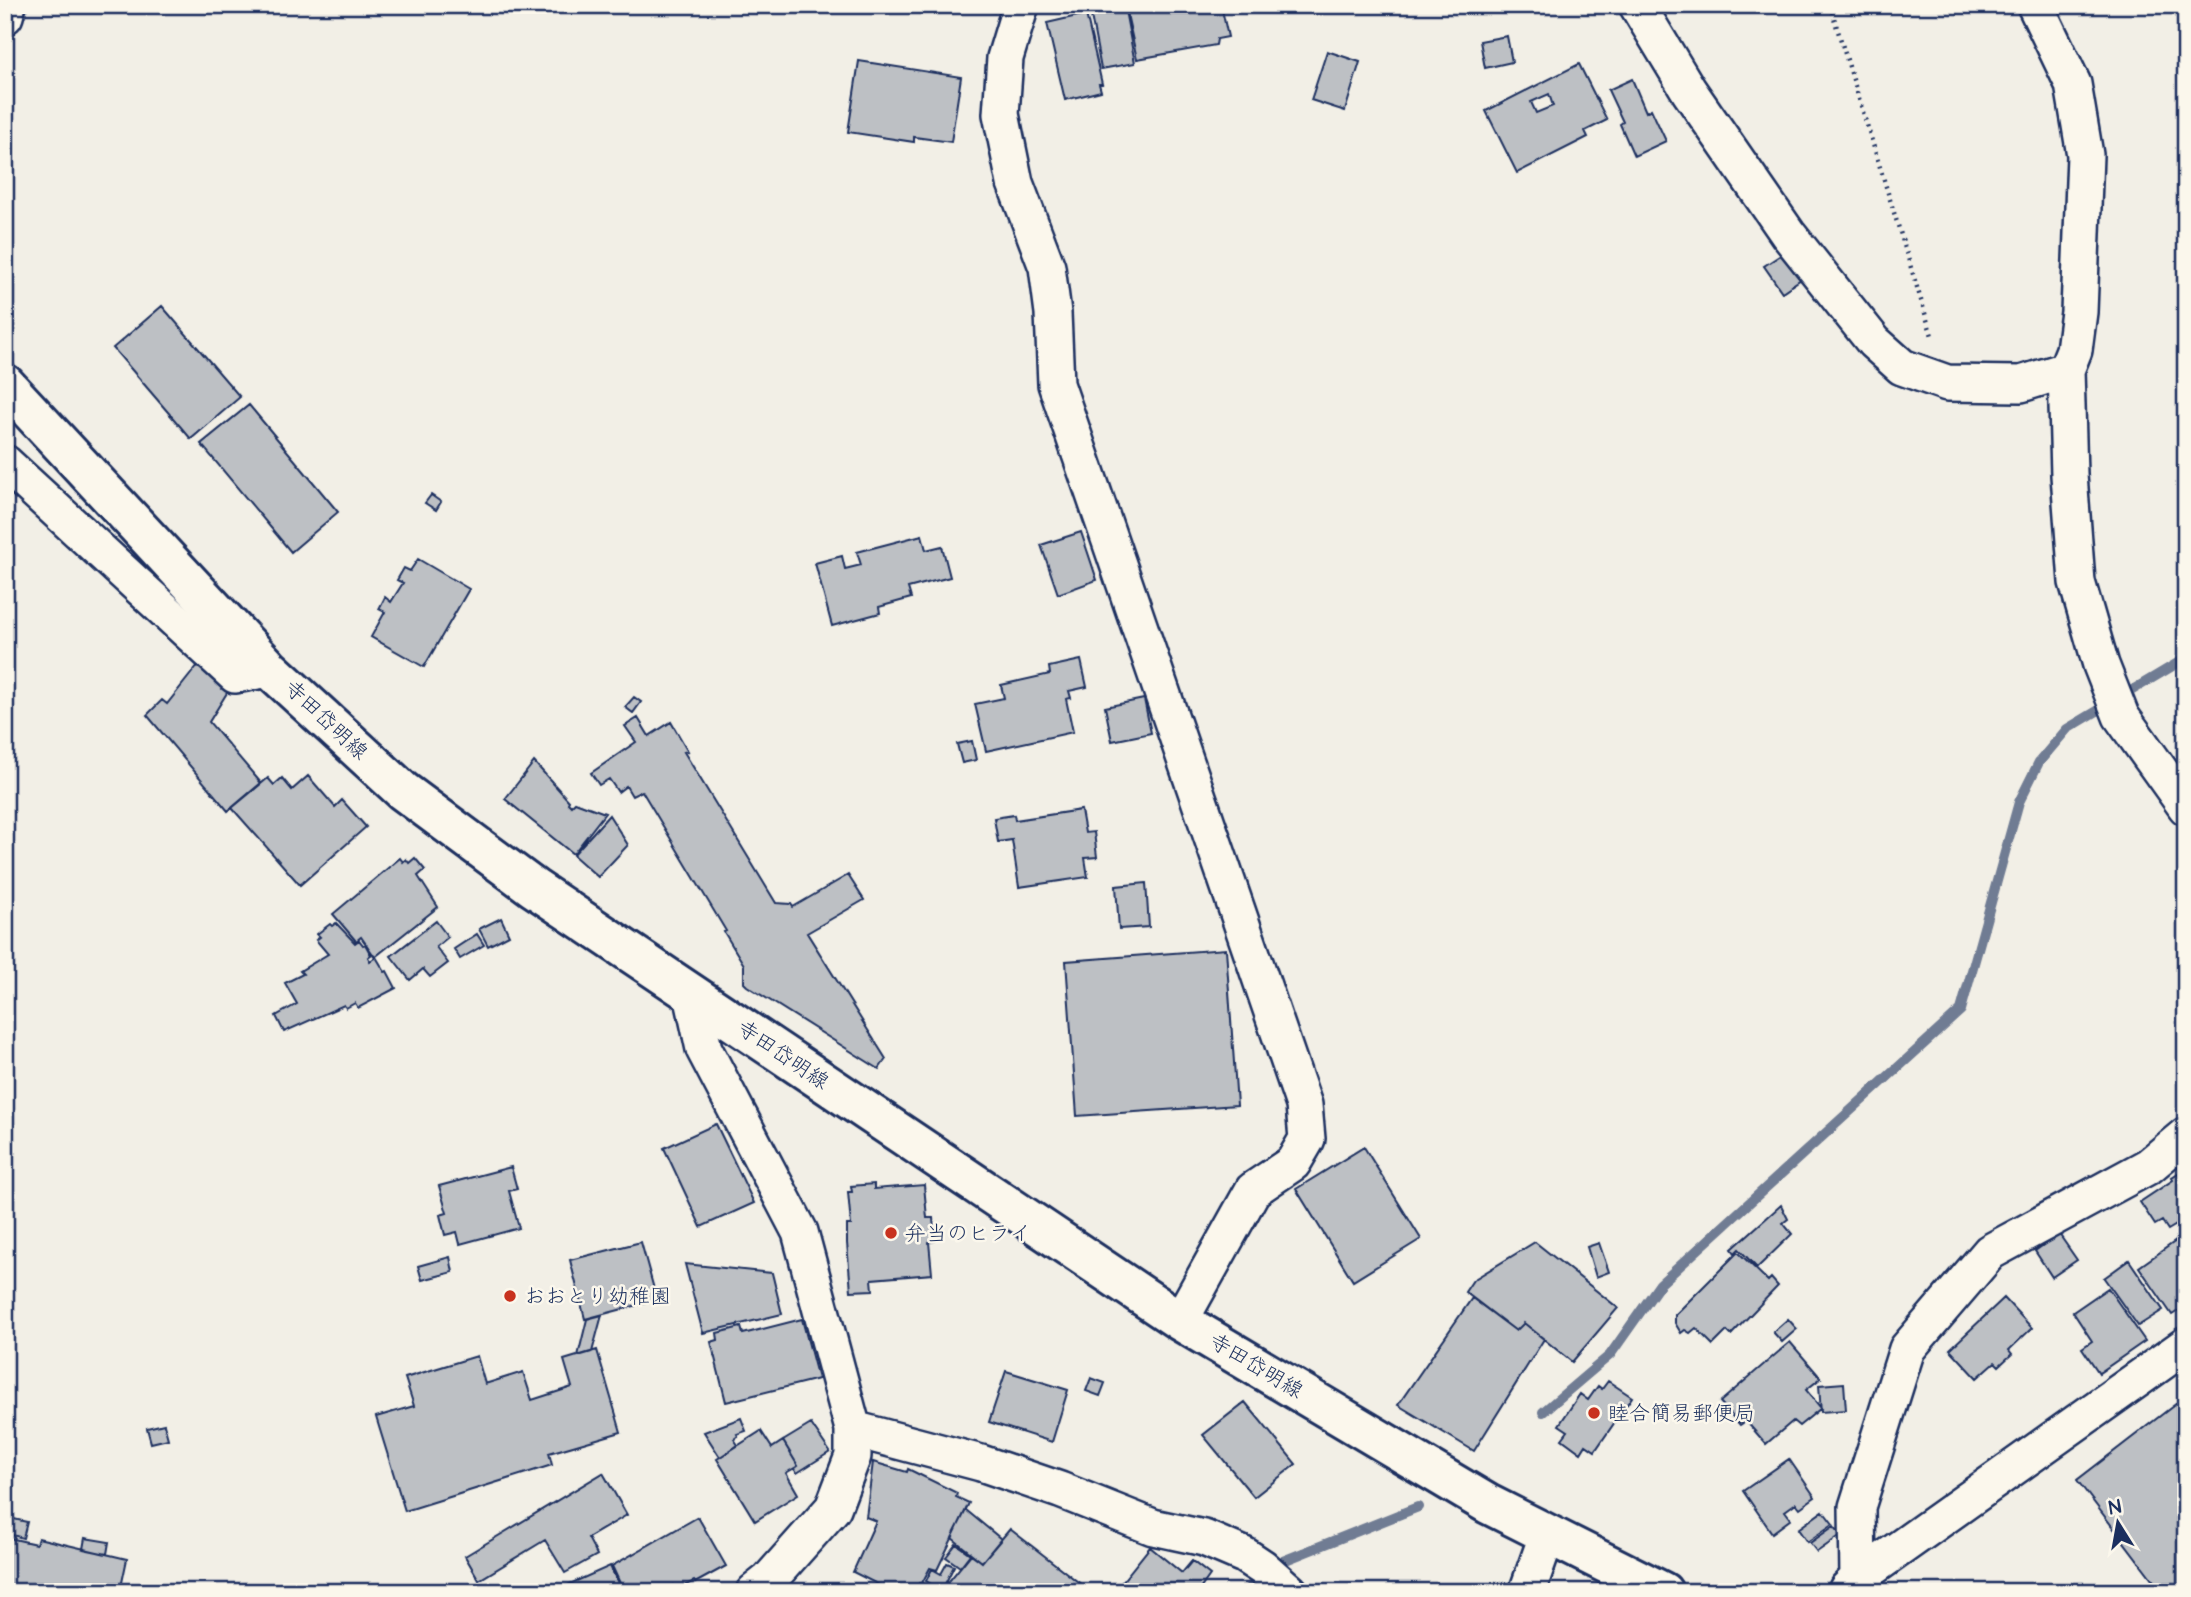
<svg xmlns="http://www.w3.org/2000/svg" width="2191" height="1597" font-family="'Architects Daughter','Klee One',sans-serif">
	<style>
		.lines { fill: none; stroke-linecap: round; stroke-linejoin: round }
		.stream { stroke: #707b93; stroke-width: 10 }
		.building { fill: #bdc0c4; stroke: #1b2f5e; stroke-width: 2; fill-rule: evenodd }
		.street-casing { stroke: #1b2f5e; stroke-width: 40 }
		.secondary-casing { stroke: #1b2f5e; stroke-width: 44 }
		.path { stroke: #1b2f5e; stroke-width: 4.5; stroke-dasharray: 2 5; stroke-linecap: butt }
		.street { stroke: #fbf7ec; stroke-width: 35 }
		.secondary { stroke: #fbf7ec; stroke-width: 38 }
		.poi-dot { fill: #c8321e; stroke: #fbf7ec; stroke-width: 2.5 }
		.labels { text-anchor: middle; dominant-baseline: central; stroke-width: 5; stroke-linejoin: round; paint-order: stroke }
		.street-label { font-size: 21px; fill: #1b2f5e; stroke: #fbf7ec }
		.poi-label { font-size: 21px; fill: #1b2f5e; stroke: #fbf7ec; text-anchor: start }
	</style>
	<rect width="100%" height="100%" fill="#f2efe6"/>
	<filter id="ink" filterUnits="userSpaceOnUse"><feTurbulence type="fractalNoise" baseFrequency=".0143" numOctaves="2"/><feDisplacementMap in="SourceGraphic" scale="14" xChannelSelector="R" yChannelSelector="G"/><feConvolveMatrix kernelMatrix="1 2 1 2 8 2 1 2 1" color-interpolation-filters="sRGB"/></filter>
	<g filter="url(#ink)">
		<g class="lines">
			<path class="stream" d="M 1543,1412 L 1610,1355 L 1660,1284 L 1961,1010 L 2019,802 L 2039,762 L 2067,729 L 2186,658
				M 1245,1592 L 1283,1561 L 1418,1507"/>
		</g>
		<path class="building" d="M 963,5 L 995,5 L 994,12 Z
			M 1089,5 L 1124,5 L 1135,63 L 1101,69 Z
			M 1125,5 L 1221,5 L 1228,37 L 1217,39 L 1216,45 L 1137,59 Z
			M 1086,14 L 1102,84 L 1099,84 L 1101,91 L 1065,100 L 1047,23 Z
			M 1507,36 L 1512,62 L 1485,68 L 1480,41 Z
			M 1327,51 L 1360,62 L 1345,111 L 1311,100 Z
			M 859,61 L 961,77 L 951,142 L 914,137 L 914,142 L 848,132 Z
			M 1579,64 L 1607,120 L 1585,131 L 1588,137 L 1517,173 L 1486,111 ZM 1549,94 L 1553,106 L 1536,113 L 1531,102 Z
			M 1632,79 L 1646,112 L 1651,109 L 1666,141 L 1634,156 L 1620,124 L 1623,122 L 1608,90 Z
			M 1784,253 L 1801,279 L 1782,292 L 1764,266 Z
			M 162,306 L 240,397 L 191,439 L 113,348 Z
			M 249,405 L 338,512 L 291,552 L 201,444 Z
			M 431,495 L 441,502 L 436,510 L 425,503 Z
			M 1081,532 L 1097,580 L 1058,594 L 1041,545 Z
			M 922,535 L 926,550 L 942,546 L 950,577 L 908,588 L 911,598 L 879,607 L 880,613 L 832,626 L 815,563 L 842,556 L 845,569 L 861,565 L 857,552 Z
			M 418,559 L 469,589 L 424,667 L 371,637 L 385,612 L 379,609 L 385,597 L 391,602 L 403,583 L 397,580 L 404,568 L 410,571 Z
			M 1081,660 L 1087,687 L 1069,691 L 1071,698 L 1066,699 L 1073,732 L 986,751 L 975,704 L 1004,698 L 1001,685 L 1050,674 L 1049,667 Z
			M 198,665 L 230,688 L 209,722 L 261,783 L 228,811 L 147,715 L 162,700 L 167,704 Z
			M 634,697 L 641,702 L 633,713 L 625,707 Z
			M 1144,699 L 1151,733 L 1112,741 L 1105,707 Z
			M 638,718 L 649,736 L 671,722 L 688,751 L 684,752 L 776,903 L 791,904 L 793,907 L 848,875 L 864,900 L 807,933 L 886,1059 L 879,1069 L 747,986 L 744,983 L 744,965 L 724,932 L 726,931 L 642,791 L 632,796 L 626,786 L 618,792 L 609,779 L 599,785 L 591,773 L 636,742 L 625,726 Z
			M 972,741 L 976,760 L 962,763 L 957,744 Z
			M 534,762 L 569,801 L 568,803 L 571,806 L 575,802 L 605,813 L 573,854 L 505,799 Z
			M 308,776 L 335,807 L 342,800 L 366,827 L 300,885 L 232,808 L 268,778 L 274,785 L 282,778 L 292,790 Z
			M 1081,810 L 1085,833 L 1094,832 L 1097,857 L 1085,858 L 1088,877 L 1019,887 L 1012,840 L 998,842 L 994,818 L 1014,815 L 1015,820 Z
			M 609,815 L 628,845 L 598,877 L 573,855 Z
			M 400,858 L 403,862 L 406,859 L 409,863 L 415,858 L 425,870 L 418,876 L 438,907 L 375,957 L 361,937 L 356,941 L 333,914 Z
			M 1146,883 L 1149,927 L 1119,929 L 1116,886 Z
			M 501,918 L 509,935 L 488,946 L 479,929 Z
			M 436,921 L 448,937 L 436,947 L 448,963 L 430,977 L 423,969 L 410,980 L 391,956 Z
			M 336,923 L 355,943 L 359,940 L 363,945 L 365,944 L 371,955 L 368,957 L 370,961 L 376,957 L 385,972 L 387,971 L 396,988 L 358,1008 L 355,1003 L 346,1008 L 344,1005 L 284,1032 L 276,1016 L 297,1004 L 285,983 L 303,974 L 300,971 L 328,954 L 316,940 L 320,937 L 317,934 L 330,924 L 332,926 Z
			M 477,934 L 484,945 L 460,959 L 454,949 Z
			M 1226,949 L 1237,1105 L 1077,1116 L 1066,961 Z
			M 716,1124 L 754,1203 L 701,1227 L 664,1148 Z
			M 1364,1147 L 1421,1239 L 1353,1281 L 1296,1189 Z
			M 511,1167 L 517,1189 L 509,1191 L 519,1228 L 460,1244 L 457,1232 L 445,1235 L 440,1215 L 447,1213 L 439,1186 Z
			M 2186,1168 L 2186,1225 L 2183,1221 L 2168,1230 L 2162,1221 L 2155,1225 L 2140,1202 L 2173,1180 L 2172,1177 Z
			M 874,1184 L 874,1189 L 924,1185 L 927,1218 L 933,1218 L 935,1241 L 929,1242 L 932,1274 L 872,1279 L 873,1290 L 851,1291 L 847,1243 L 847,1225 L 851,1225 L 848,1192 L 852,1192 L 851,1186 Z
			M 1781,1205 L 1788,1219 L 1783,1223 L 1792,1234 L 1757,1268 L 1739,1249 L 1735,1253 L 1732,1249 Z
			M 2059,1234 L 2077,1260 L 2052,1277 L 2035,1251 Z
			M 2186,1234 L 2186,1306 L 2172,1315 L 2139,1267 Z
			M 641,1242 L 657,1300 L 585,1319 L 570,1260 Z
			M 1535,1242 L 1618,1308 L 1572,1362 L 1524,1323 L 1516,1331 L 1465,1292 L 1473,1280 Z
			M 1599,1243 L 1609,1272 L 1596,1277 L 1587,1247 Z
			M 1738,1252 L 1768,1281 L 1771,1278 L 1778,1286 L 1731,1335 L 1727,1331 L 1713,1345 L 1696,1328 L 1690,1333 L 1685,1330 L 1681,1333 L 1675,1323 L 1675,1315 Z
			M 450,1257 L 453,1272 L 422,1280 L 418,1266 Z
			M 2129,1260 L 2163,1310 L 2138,1326 L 2104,1278 Z
			M 685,1264 L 772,1273 L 782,1314 L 703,1333 Z
			M 2108,1288 L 2145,1341 L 2099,1373 L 2082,1348 L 2092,1341 L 2073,1312 Z
			M 1472,1298 L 1516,1331 L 1524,1323 L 1544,1339 L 1474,1451 L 1398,1405 Z
			M 2004,1298 L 2032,1328 L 2009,1350 L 2012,1354 L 1999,1366 L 1995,1362 L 1977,1378 L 1950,1349 Z
			M 602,1315 L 592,1352 L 578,1356 L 587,1319 Z
			M 802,1319 L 818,1379 L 726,1402 L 711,1342 L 718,1340 L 717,1333 L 741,1327 L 743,1334 Z
			M 1788,1319 L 1797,1329 L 1782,1342 L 1773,1332 Z
			M 1790,1342 L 1821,1378 L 1806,1390 L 1821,1408 L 1799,1426 L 1793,1421 L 1766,1444 L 1746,1421 L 1740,1425 L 1720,1402 Z
			M 597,1350 L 621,1432 L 549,1453 L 552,1465 L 405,1511 L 376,1417 L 414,1406 L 405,1378 L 477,1356 L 485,1384 L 523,1372 L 532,1400 L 572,1387 L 564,1360 Z
			M 1006,1371 L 1068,1390 L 1052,1442 L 989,1422 Z
			M 1091,1378 L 1105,1383 L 1100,1396 L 1086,1391 Z
			M 1608,1381 L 1632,1397 L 1595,1451 L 1586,1445 L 1581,1453 L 1562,1439 L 1568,1431 L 1559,1425 L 1580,1394 L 1588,1400 L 1598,1386 L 1602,1389 Z
			M 1844,1383 L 1846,1410 L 1821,1412 L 1819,1385 Z
			M 2186,1396 L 2186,1592 L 2162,1592 L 2077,1480 Z
			M 1245,1402 L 1296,1464 L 1254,1497 L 1203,1435 Z
			M 741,1418 L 746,1431 L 737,1434 L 738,1436 L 734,1439 L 738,1445 L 720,1457 L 704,1432 Z
			M 164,1424 L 168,1439 L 151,1443 L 147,1428 Z
			M 811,1424 L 830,1452 L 797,1473 L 794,1469 L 798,1466 L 783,1441 Z
			M 761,1431 L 772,1448 L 783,1441 L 798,1466 L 786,1473 L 798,1494 L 755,1521 L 717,1459 Z
			M 1789,1459 L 1815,1497 L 1800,1508 L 1796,1503 L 1785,1511 L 1791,1519 L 1772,1533 L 1743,1491 Z
			M 873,1462 L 907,1472 L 908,1469 L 957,1493 L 956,1497 L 969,1503 L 937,1570 L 930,1568 L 922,1583 L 919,1583 L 914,1592 L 893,1592 L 853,1572 L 876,1521 L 866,1517 Z
			M 603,1473 L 627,1515 L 588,1538 L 597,1555 L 565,1573 L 545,1540 L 479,1580 L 465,1556 Z
			M 966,1510 L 1001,1539 L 982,1562 L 952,1538 Z
			M 1823,1511 L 1833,1524 L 1807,1542 L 1798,1529 Z
			M 5,1517 L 27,1522 L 23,1538 L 5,1533 Z
			M 698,1517 L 726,1566 L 695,1583 L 694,1581 L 676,1590 L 673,1585 L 660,1592 L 624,1592 L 612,1566 Z
			M 1834,1526 L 1841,1535 L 1817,1552 L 1810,1543 Z
			M 1010,1529 L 1091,1592 L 953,1592 L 945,1586 L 971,1554 L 982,1562 Z
			M 5,1537 L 36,1544 L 38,1538 L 127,1559 L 120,1592 L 5,1592 Z
			M 85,1538 L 109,1542 L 107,1554 L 83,1549 Z
			M 956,1544 L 970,1554 L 960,1567 L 946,1557 Z
			M 1150,1547 L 1182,1573 L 1192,1561 L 1210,1575 L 1198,1592 L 1114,1592 Z
			M 947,1563 L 954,1566 L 942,1590 L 926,1581 L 932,1569 L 941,1574 Z
			M 610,1566 L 622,1592 L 552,1592 Z"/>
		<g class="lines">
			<defs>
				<path id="street" d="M 1021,5 L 1005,58 L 1001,114 L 1015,183 L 1047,267 L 1053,313 L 1056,384 L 1304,1105 L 1307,1139 L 1293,1163 L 1253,1190 L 1180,1321
					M 1637,5 L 1689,91 L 1788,234 L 1874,342 L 1902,367 L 1947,383 L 2021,384 L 2066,370
					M 2035,5 L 2073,84 L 2085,155 L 2079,312 L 2074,350 L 2066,370 L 2069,475 L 2077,582 L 2101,665 L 2121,716 L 2186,807
					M 5,16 L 8,5
					M 5,463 L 235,675 L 270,669
					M 692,994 L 704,1049 L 800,1232 L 853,1429 L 853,1456 L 833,1508 L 769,1580 L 754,1592
					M 853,1429 L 981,1463 L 1060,1490 L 1153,1527 L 1204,1538 L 1244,1555 L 1262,1567 L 1290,1592
					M 1858,1578 L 1857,1507 L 1907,1349 L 1990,1252 L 2149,1166 L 2186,1135
					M 1847,1589 L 1858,1578 L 2186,1345
					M 1527,1592 L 1548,1533"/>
				<path id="secondary" d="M 5,384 L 270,669 L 403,791 L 534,888 L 1180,1321 L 1488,1504 L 1663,1592"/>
			</defs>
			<use href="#street" class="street-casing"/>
			<use href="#secondary" class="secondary-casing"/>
			<path class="path" d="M 1830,5 L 1933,339"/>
			<use href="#street" class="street"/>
			<use href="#secondary" class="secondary"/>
		</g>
	</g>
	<g class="poi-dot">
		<circle cx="891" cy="1233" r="7"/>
		<circle cx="510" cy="1296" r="7"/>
		<circle cx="1594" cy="1413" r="7"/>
	</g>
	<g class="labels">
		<g class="street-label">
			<text transform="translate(326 720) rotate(43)">寺田岱明線</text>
			<text transform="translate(783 1055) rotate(34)">寺田岱明線</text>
			<text transform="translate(1256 1366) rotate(31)">寺田岱明線</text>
		</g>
		<g class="poi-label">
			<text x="905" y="1233">弁当のヒライ</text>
			<text x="524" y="1296">おおとり幼稚園</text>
			<text x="1608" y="1413">睦合簡易郵便局</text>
		</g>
	</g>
	<rect width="2191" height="1597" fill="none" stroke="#fbf7ec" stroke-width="28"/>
	<rect x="14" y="14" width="2163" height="1569" fill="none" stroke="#1b2f5e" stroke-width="2.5" filter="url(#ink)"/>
	<g transform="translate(2118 1523) rotate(349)" stroke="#fbf7ec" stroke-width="5" paint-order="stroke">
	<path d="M0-5L12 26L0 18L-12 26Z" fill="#1b2f5e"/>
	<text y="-10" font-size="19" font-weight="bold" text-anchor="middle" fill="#1b2f5e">N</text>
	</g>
</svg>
